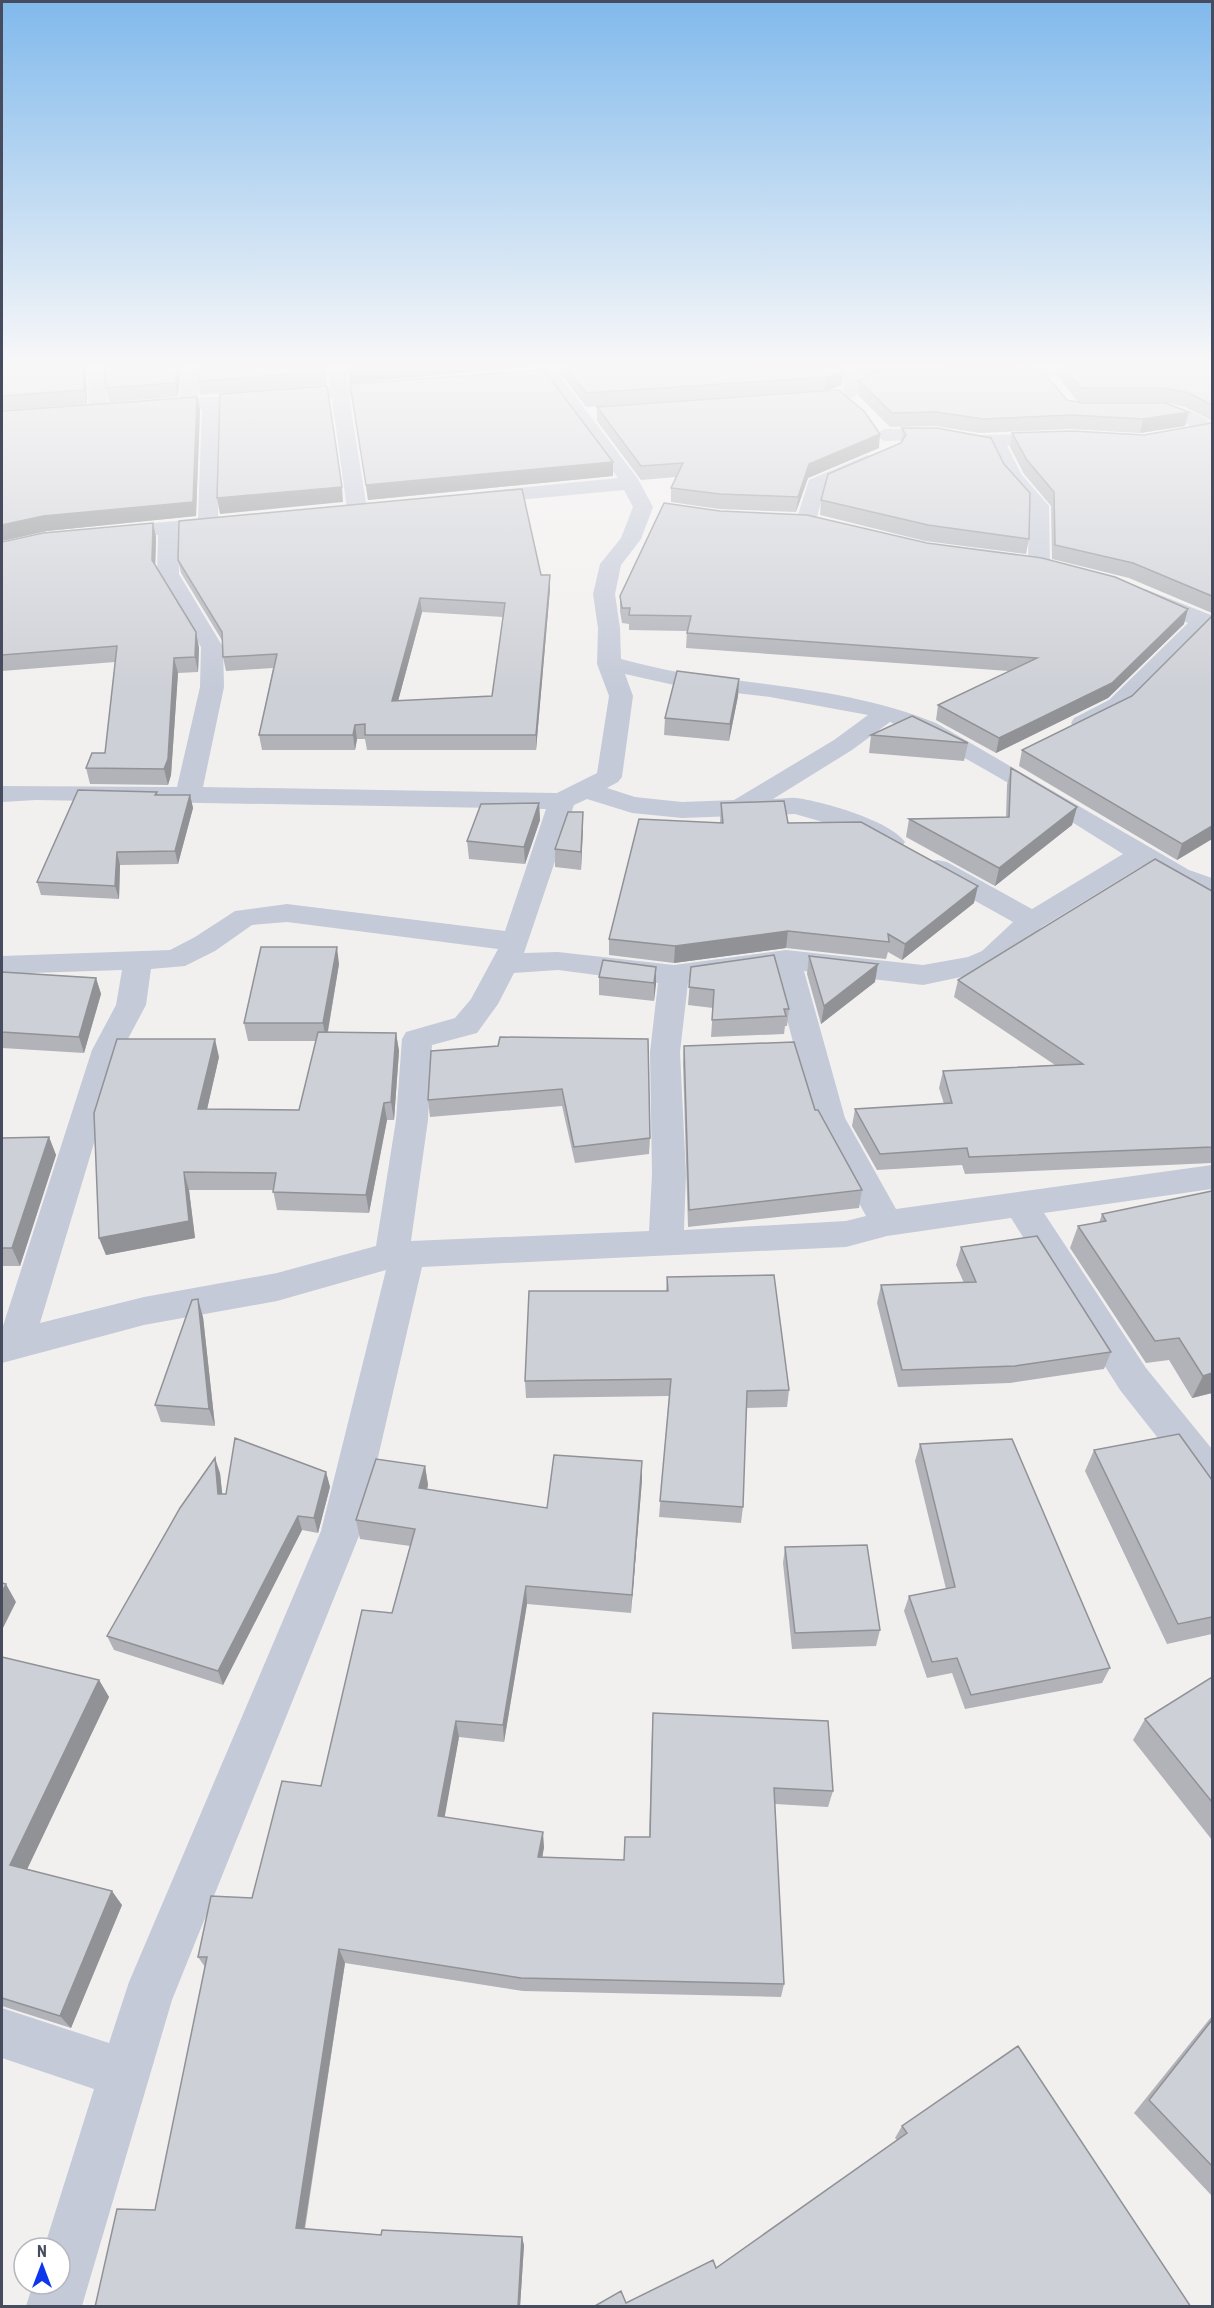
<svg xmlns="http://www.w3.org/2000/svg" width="1214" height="2308" viewBox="0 0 1214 2308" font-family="'Roboto Condensed',sans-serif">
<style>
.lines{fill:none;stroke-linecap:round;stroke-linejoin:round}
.minor{fill:#c5cad8;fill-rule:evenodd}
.wall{fill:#b1b3b9;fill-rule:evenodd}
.shaded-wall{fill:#909296}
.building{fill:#ced0d7;stroke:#909296;stroke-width:1.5;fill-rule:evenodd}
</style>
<rect width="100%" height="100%" fill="#f2f0ef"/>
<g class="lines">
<!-- minor -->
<path class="minor" d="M88,367H106L107,411L104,415H92L89,411Z
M181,367H199L198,398L330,388L327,367H345L348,386L395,383L404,388L395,393L349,397L367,509L364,513H350L347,509L332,398L220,407L218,517L230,519L233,523L230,527L179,533V574L223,647L224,687L203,787L557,793L597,773L609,696L597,664L598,628L593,594L600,564L621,538L633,507L624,490L478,504L471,502L468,498L471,494L478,492L618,478L541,375V367H559V375L638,479L653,507L641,539L621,565L615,594L620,628L621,659C642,664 663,670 684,673C769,686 855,690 936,723L1189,870L1212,878V896L1169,882L1142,866L1042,927L1002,965L985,972L923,985L804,971L845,1118L896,1209L1212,1165V1189L1044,1213L1146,1368L1212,1449V1494L1198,1489L1120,1390L1011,1218L887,1236L846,1247L422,1267L361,1531L172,2000L82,2306H26L33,2284H60V2248H44L94,2089L2,2058V2008L109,2043L129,1982L321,1531L386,1270L277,1301L144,1325L2,1363V1329L92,1050L116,1005L122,970L2,974V956L170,950L195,937L235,911L287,904L505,931L546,809L36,800L2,802V786L177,787L200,687L201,647L157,574L158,535L110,539L103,537L100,533L103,529L110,527L198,519L202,409L153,412L144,407L153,402L180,399ZM625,674L683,687L770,697L868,715L834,740L734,800L682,802L635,797L607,788L618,782L622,777L633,696ZM890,722C972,756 1048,808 1123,854L1032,909L947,862L937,860L927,862L923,868L927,874L1013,922L982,951L968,957L923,965L786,950L674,965L558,952L524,953L574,805L587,799L632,813L682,818L795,814L847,829L883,848L892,850L901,848L905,842C891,821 822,801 796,798C789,797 780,799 773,799L852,750ZM287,922L498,949L471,999L455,1018L406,1032L402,1039L396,1120L376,1246L277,1273L144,1297L40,1323L122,1050L146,1005L151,969L185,966L215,951L252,925ZM558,970L658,983L650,1052L652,1174L649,1231L411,1241L428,1120L432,1045L477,1033L498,1004L514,973ZM774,970L813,1118L866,1216L846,1221L684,1230L686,1174L680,1052L688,983Z
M834,367H852L861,379L862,390C852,404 808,408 792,404L789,400L792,396L838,391L844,388L843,379Z
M992,367H1105L1113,372L1104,377L997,376L988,371Z
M1154,403C1175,405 1195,411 1212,423V432C1199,435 1185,421 1173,417C1162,413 1143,417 1136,408L1139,404Z
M935,428L980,435L1062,434L1064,438L1062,442L1055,444L1007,446L1022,475L1049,506L1050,565L1047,570H1031L1028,565L1029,507L1003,477L990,451L935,440L884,441L875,435L884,429Z
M867,455L874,457L877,461L874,465L825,487L816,521L813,525H799L796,521L809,480Z
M1145,589L1211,615L1212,632L1206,630C1179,657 1115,738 1074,728L1071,723L1074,718L1109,700L1188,623L1137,601L1134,596L1137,591Z"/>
</g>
<!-- wall -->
<path class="wall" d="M2,367H86L87,404L2,410V411L200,410L196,516L47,531L2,541Z
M181,367L178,397L109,402L106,388Z
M325,367L327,385L200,395L198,381Z
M559,367H840L842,385L825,391L879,448L808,478L796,512L719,509L671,502V488L676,477L641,480L597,421V407L801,392L586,407L561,374Z
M854,367H936L858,371Z
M1061,367H1212V421L1185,407L1162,402H1078L1059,378Z
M859,381L1067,400L1185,426L1140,433L1069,429L980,433L935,426L890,427L858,395Z
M350,384L613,462V476L368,500Z
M1212,423V839L1177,860L1019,766L1022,750L1132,696L1212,617V613L1129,578L1052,559L1051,506L1024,474L1010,447L1012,433L1144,435Z
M902,428L1029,539L1026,554L925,541L820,515L821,500L901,443Z
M153,523L156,537L155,566L196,632L199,648L198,672L178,673L171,775L168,785L90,784L86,768L105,753L115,662L2,671V542Z
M178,560L550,575V589L536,750H367L365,739H357L355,750H262L259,735L273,668L226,671L223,657V642L181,573ZM422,612L503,617L492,696L398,701Z
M620,596L1184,624L1108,698L996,753L936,720L938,705L1009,671L686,648L687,631L629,630V624L622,623L620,611Z
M739,679L738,696L729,741L664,735L665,718Z
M871,735L968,743L964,761L869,753Z
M1011,768L1077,807L1072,825L995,886L906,837L909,819L1006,817L1007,785Z
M157,792L158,795H190L193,808L178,864L120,865L119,899L41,895L37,882Z
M539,803L540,820L525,864L469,859L467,841Z
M721,803L788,823L974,903L902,960L888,952L886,959L786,948L674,963L609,955V939L720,823Z
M583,812L581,870L555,867V849Z
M1212,891V1163L965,1174L962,1165L877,1170L852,1126L855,1109L944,1104L939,1088L943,1071L1055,1065L954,997L958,980Z
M809,956L875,982L821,1024L807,974Z
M339,964L328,1032L396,1033L399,1051L394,1120H387L369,1213L277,1210L273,1190H189L195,1238L106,1255L99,1238L219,1057L207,1109L299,1110L316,1041H248L244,1023Z
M656,967L654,1001L599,995V977Z
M691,967L789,1009L787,1026H785L784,1034L711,1037L713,1008L688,1005Z
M2,972L96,978L101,994L84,1053L2,1048Z
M498,1046L650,1138L649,1154L575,1163L562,1106L430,1117L428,1100Z
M684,1046L815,1110L862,1190L859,1208L688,1227L683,1064Z
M49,1137L56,1155L20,1266H2V1138Z
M1212,1191V1393L1192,1398L1169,1360L1146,1363L1070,1248L1078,1226L1099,1223L1102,1214Z
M961,1247L1111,1352L1104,1369L1010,1383L898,1387L877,1303L881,1285L964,1283L956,1265Z
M667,1277L789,1390L787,1407L746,1408L743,1507L741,1523L659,1517L669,1396L526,1398L525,1381L666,1291Z
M203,1317L215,1426L161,1422L155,1405Z
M920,1444L1110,1668L1102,1683L965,1709L952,1673L927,1678L904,1611L909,1596L946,1589L915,1461Z
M1094,1450L1212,1480V1634L1167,1644L1085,1471Z
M425,1466L428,1485L427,1490L547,1508L642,1480L631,1613L527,1604L504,1742L459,1737L444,1817L544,1847L542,1857L624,1860L649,1837L652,1730L833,1791L828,1807L775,1804L784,1984L781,1997L523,1991L345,1963L305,2229L524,2245L520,2307L155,2210L205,1967L198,1957L252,1898L321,1786L392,1613L410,1546L360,1539L356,1520Z
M326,1472L330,1487L318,1533L302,1530L223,1685L114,1650L107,1636L220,1473L222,1494H226Z
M785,1547L880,1630L876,1646L792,1649L783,1563Z
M2,1657L99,1680L109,1697L27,1869L122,1905L71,2028L2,2006Z
M1212,1677V1840L1133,1740L1145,1719Z
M1212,2016V2196L1134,2113Z
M902,2126L1191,2307L626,2303L716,2268L897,2140L895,2138Z"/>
<!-- shaded-wall -->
<path class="shaded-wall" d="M83,367H86L87,404L84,390Z
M177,367H181L178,397L175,383Z
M376,367H533L350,383L348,369Z
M843,372L842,385L825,391L826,377Z
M197,397L200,410L196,516L47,531L2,541V525Z
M1189,412L1185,426L1140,433L1143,419Z
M880,434L879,448L808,478L796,512L798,497L809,464Z
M613,462V476L368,500L366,485Z
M342,487L343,502L220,514L217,498Z
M153,523L156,537L155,575L152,560Z
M550,575V589L536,750V735Z
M420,598L422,612L394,716L392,701Z
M1188,609L1184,624L1108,698L996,753L999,738Z
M196,632L199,648L198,672L195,657Z
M174,658L178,673L171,775L168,785L164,769Z
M739,679L738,696L729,741L730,724Z
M355,725L357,739L355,750L353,735Z
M190,795L193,808L178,864L175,851Z
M539,803L540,820L525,864L524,847Z
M1077,807L1072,825L995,886L999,868Z
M583,812V829L581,870V852Z
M1212,826V839L1177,860L1182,844Z
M117,852L120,865L119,899L115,886Z
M978,886L974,903L902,960L905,944Z
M788,931L786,948L674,963L675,946Z
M337,947L339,964L326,1041L323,1023Z
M878,964L875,982L821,1024L824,1006Z
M656,967V985L654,1001V983Z
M96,978L101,994L84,1053L79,1037Z
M396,1033L399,1051L394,1120L391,1102Z
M215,1039L219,1057L203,1127L198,1109Z
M384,1103L387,1120L369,1213L366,1195Z
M49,1137L56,1155L20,1266L12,1248Z
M184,1172L189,1190L195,1238L106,1255L99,1238Z
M198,1299L203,1317L215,1426L209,1409Z
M1212,1373V1393L1192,1398L1203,1376Z
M215,1458L220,1473L224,1509L218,1494Z
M642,1461V1480L631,1613L632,1595Z
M425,1466L428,1485L422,1507L419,1488Z
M326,1472L330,1487L318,1533L314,1518Z
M298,1516L302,1530L223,1685L218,1671Z
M6,1584L16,1602L2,1630V1592Z
M526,1586L527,1604L504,1742L503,1725Z
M99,1680L109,1697L22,1880L10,1865Z
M456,1721L459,1737L442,1832L438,1816Z
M543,1832L544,1847L540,1872L538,1857Z
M112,1891L122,1905L71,2028L60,2016Z
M339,1949L345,1963L303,2237L296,2228Z
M522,2237L524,2245L520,2307H518Z"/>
<!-- building -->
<path class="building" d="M2,367H83L84,390L2,396Z
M105,367H177L175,383L106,388Z
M198,367H325L326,372L198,381Z
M348,367H376L348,369Z
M566,367H840L843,372L826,377L586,393Z
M966,367H1034L1042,371L1067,400L1083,403H1165L1189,412L1143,419L1072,415L983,419L937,412L892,413L859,381L865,378V372Z
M1063,367H1212V405L1189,393L1165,388H1081Z
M544,370L613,462L366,485L350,384Z
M327,386L342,487L217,498L220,394Z
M838,390L864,411L880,434L809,464L798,497L720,494L671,488L683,463L641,466L597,407Z
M197,397L193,502L43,516L2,525V411Z
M1212,423V596L1133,563L1055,545L1054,492L1027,460L1012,433L1072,431L1144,435Z
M902,428H937L991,438L1004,464L1030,493L1029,539L928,525L821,500L828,474L901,443L906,435Z
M522,489L541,575H550L536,735H365V724L355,725L353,735H259L277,654L223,657L222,632L178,560L179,521ZM420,598L505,603L492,696L392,701Z
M664,503L720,511L807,515L927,543L1042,558L1115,577L1188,609L1112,683L999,738L938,705L1037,658L687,633L691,616L629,615L630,608H622L620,596Z
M153,523L152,560L196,632L195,657L174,658L168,759L164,769L86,768L92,753H105L117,646L2,655V542L43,533Z
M1211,617H1212V826L1182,844L1022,750L1132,696Z
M677,671L739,679L730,724L665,718Z
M912,716L968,743L871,735Z
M1011,768L1077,807L999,868L909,819L1009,817Z
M78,790L157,792L155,795H190L175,851L117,852L115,886L37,882Z
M784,801L788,823L861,822L978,886L905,944L888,934L889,942L788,931L675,946L609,939L639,819L723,823L721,803Z
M539,803L524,847L467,841L481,804Z
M568,812H583L581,852L555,849Z
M1155,859L1212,891V1147L969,1157L967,1148L880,1154L855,1109L952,1103L943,1071L1083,1064L958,980Z
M261,947H337L323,1023H244Z
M774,955L789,1009H784L786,1016L712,1020L714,990L689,987L691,967Z
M809,956L878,964L824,1006Z
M603,960L656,967L654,983L599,977Z
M2,972L96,978L79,1037L2,1032Z
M318,1032L396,1033L391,1102L384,1103L366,1195L273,1192L276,1173L184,1172L189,1221L99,1238L94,1113L117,1039H215L198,1109L299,1110Z
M500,1037L648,1039L650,1138L574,1147L562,1089L428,1100L431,1051L498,1046Z
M794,1042L815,1110H818L862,1190L689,1210L684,1046Z
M49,1137L12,1248H2V1138Z
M1212,1191V1373L1203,1376L1179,1338L1155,1341L1078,1226L1106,1221L1102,1214Z
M1037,1236L1111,1352L1015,1366L902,1370L881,1285L976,1282L961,1247Z
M774,1275L789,1390L747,1391L743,1507L660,1501L671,1379L525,1381L529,1291H668L667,1277Z
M198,1299L209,1409L155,1405L192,1300Z
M1179,1434L1212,1480V1617L1178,1624L1094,1450Z
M235,1438L326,1472L314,1518L298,1516L218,1671L107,1636L180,1508L215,1458L218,1494H226Z
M1012,1439L1110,1668L971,1695L957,1658L932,1662L909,1596L955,1587L920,1444Z
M554,1455L642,1461L632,1595L526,1586L503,1725L456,1721L438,1816L543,1832L538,1857L624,1860L625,1837H650L653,1713L828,1721L833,1791L774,1788L784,1984L521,1978L339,1949L296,2228L381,2235L382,2230L522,2237L518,2307H95L117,2209L155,2210L207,1957H198L211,1896L252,1898L282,1781L321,1786L362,1610L392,1613L415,1529L356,1520L376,1459L425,1466L419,1488L547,1508Z
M867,1545L880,1630L795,1633L785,1547Z
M2,1583L6,1584L2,1592Z
M2,1657L99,1680L10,1865L112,1891L60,2016L2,1998Z
M1212,1677V1802L1145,1719Z
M1212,2020V2166L1149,2100Z
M1018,2046L1191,2307H593L621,2291L626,2303L713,2260L716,2268L907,2133L902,2126Z"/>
<!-- sky -->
<linearGradient id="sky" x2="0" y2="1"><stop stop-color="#80b9ec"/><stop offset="0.53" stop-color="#f9f8f8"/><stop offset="1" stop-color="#f9f8f8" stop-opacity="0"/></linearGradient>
<rect width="1214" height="690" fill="url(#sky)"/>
<!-- border -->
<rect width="1214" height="2308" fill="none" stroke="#464c5e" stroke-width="6"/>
<!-- north arrow -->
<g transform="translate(42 2266)"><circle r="28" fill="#ffffff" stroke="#b5b7bf" stroke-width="1.5"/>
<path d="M0-4.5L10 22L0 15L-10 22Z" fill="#0d37ed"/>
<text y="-9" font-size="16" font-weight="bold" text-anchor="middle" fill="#464c5e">N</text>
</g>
</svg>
